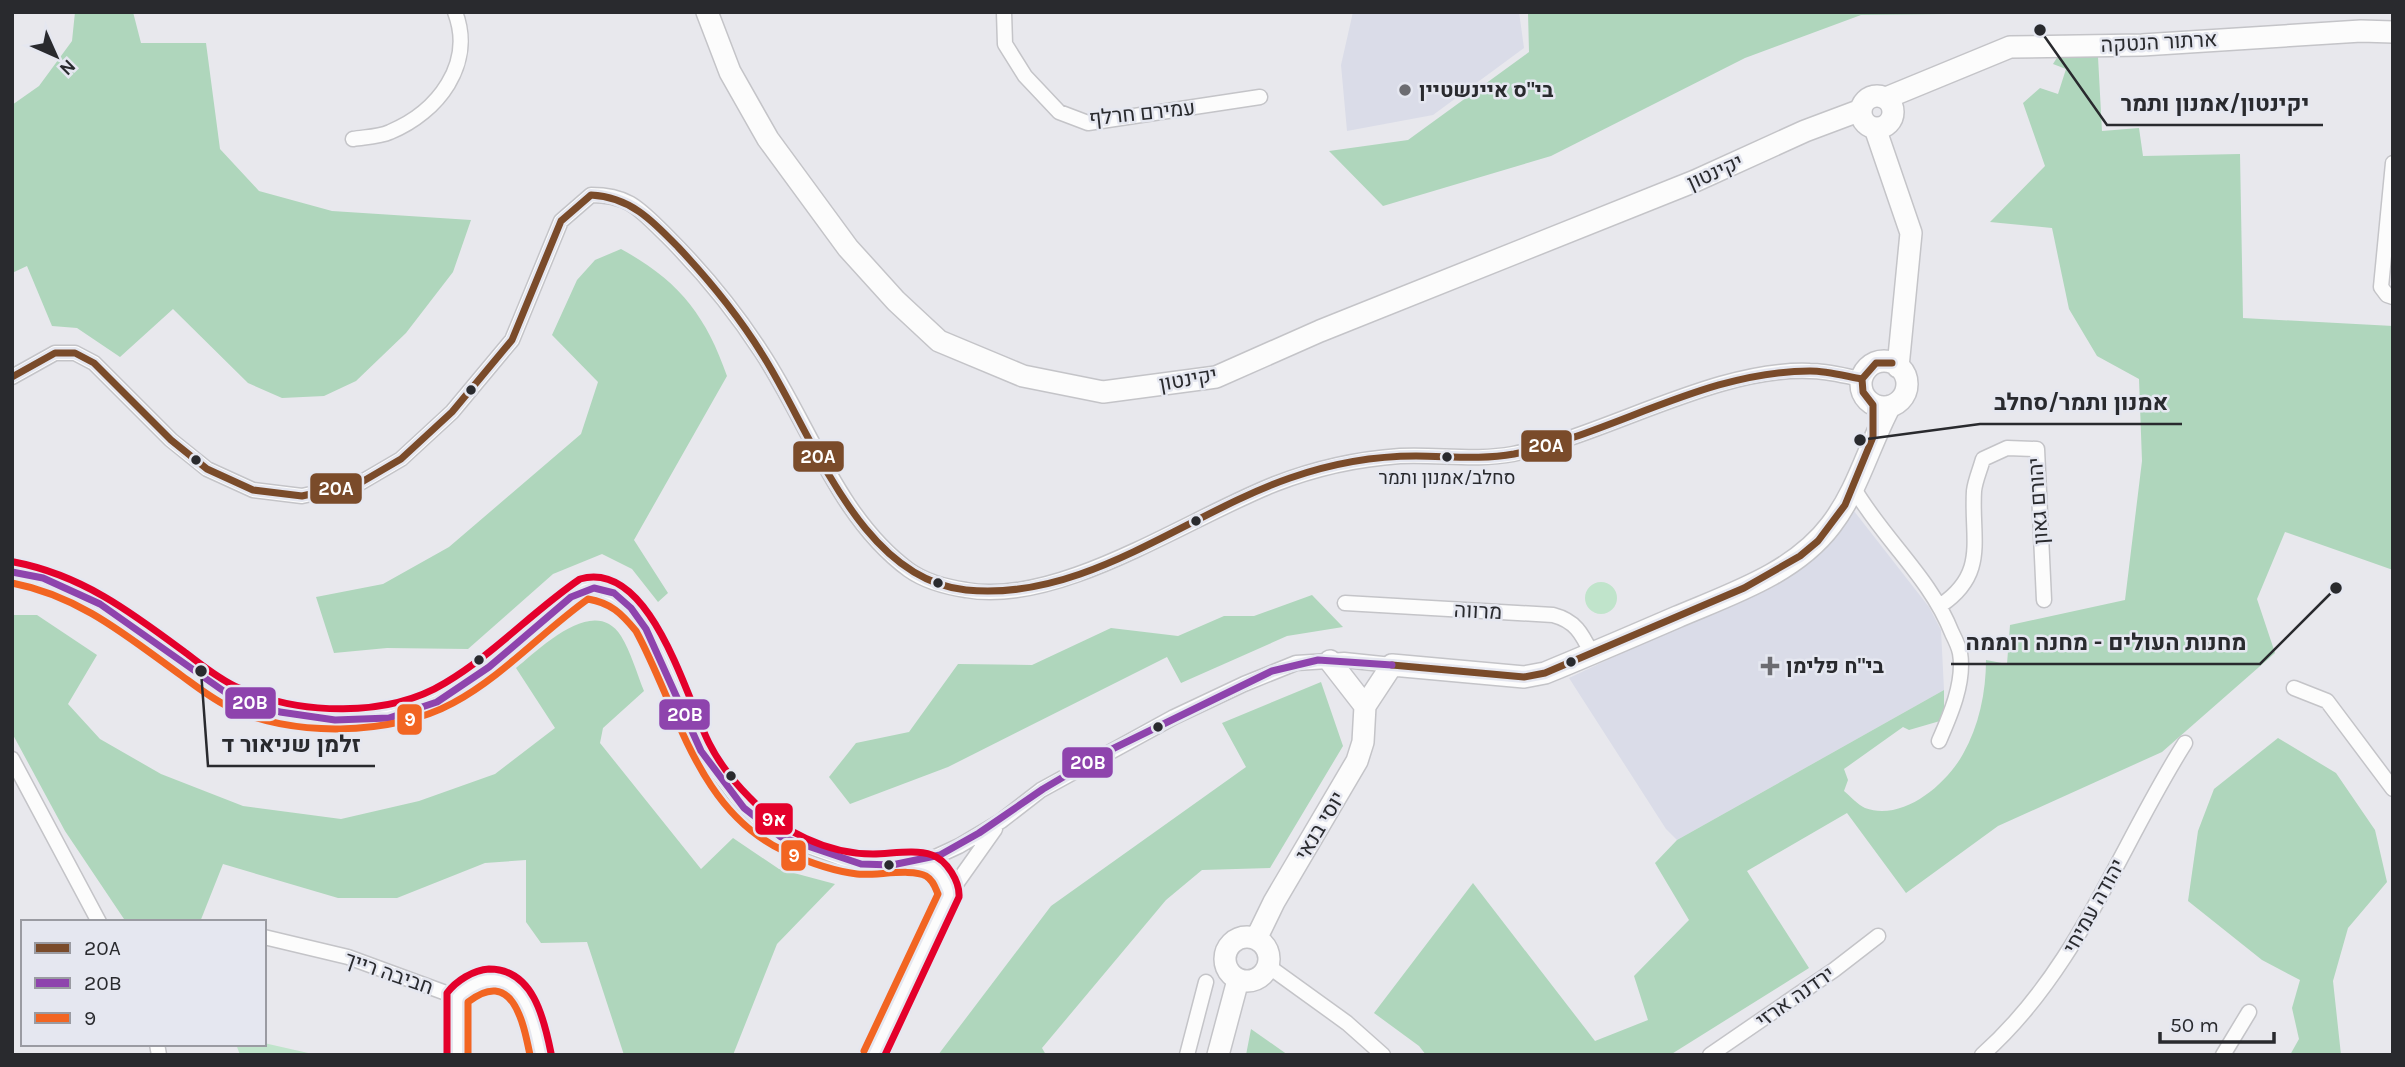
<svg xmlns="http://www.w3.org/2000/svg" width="2405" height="1067" viewBox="0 0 2405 1067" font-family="Karla,Heebo,sans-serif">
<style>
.built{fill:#dadce8}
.green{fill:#c0e4cb}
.forest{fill:#afd6bc}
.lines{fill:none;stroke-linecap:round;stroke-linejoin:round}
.street-casing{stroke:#c4c4c8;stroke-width:17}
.secondary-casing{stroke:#c4c4c8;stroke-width:24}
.street{stroke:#fcfcfc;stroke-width:14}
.secondary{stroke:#fcfcfc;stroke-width:21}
.bus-1-casing{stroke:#e5e7f0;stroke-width:12}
.bus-2-casing{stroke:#e5e7f0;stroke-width:12}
.bus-3-casing{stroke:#e5e7f0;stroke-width:12}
.bus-4-casing{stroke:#e5e7f0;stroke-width:12}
.bus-1{stroke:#7a4b2a;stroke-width:7}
.bus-2{stroke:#8e44ad;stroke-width:7}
.bus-3{stroke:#f26522;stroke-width:7}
.bus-4{stroke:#e4002b;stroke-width:7}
.poi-dot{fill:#6c6c71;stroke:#e5e7f0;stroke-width:2.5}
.bus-dot{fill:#292a2e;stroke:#e5e7f0;stroke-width:2.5}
.labels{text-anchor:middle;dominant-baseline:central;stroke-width:5;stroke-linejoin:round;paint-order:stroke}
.bus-label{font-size:19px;fill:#292a2e;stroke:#e5e7f0}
.street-label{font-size:21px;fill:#292a2e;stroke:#e5e7f0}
.poi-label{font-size:21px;font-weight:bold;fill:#292a2e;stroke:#e5e7f0;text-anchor:start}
.leader{fill:none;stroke:#292a2e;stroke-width:2.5}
.callout-dot{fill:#292a2e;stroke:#e5e7f0;stroke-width:2.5}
.callout-label{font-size:23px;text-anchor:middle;font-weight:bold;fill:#292a2e;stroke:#e5e7f0;stroke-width:5;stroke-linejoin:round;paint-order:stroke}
.line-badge{stroke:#e5e7f0;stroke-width:2.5}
.badge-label{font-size:19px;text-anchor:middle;font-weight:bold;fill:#fff}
</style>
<rect width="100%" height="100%" fill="#e8e8ed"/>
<!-- built -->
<path class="built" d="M1353,12H1519L1524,48L1433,115L1347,131L1341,65Z
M1854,511L1929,607L1941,630L1944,690L1677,840L1666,829L1569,678L1768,584L1822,548Z"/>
<!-- green -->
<path class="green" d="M1585 598a16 16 0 1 1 32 0a16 16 0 1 1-32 0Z
M264,1043L317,1055H240L236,1044Z"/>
<!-- forest -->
<path class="forest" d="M75,12H133L141,43H206L220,149L259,191L332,211L471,220L453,272L406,333L356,381L324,396L282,398L248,383L173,309L120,357L77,328L52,326L27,266L12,273V105L39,86L72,41Z
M1528,12H2120L1861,15L1745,58L1551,156L1383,206L1329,151L1408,140L1529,52Z
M2058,56L2098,57L2102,131L2139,128L2143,156L2240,154L2243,318L2393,326V570L2285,532L2257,599L2275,653L2162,752L1998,826L1906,893L1847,813L1747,871L1809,968L1670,1055H1426L1419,1046L1374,1013L1473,883L1595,1041L1648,1020L1634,976L1689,920L1655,863L1677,840L1944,690V713L1940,721L1909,730L1903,727L1844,769L1848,780L1844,791C1850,796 1858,805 1865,808C1902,822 1946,785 1963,754C1979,726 1986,692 1986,660L2007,664L2010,625L2125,600L2142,461L2139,379L2097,356L2069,309L2052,228L1990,222L2045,166L2023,103L2040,88L2058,94L2066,69L2053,64Z
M621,249C678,280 706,315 727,376L634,540L668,593L658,602L632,569L602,554L553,574L468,649L387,648L334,653L316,597L383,584L449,547L581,434L598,382L552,335L577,280L595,260Z
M1312,595L1343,627L1287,636L1181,683L1167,657L948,767L850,804L829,777L856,743L909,732L958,664L1032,665L1111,628L1178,636L1224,616H1254Z
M12,615H37L97,655L68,704L100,739L161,774L243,806L341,819L419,801L495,774L555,728L516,668C540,649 594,594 621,636C631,652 637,674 644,691L603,728L600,743L701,869L733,838L779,869L835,884L777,944L733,1055H624L587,942L541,943L526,922V860L485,863L397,898H338L223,864L200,922H126L65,831L12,733Z
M1321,682L1343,746L1270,868L1202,870L1166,900L1042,1048L1046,1055H938L1051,906L1246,767L1222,723Z
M2278,738L2336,773L2375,830L2387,882L2348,928L2333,981L2341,1055H2290L2299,1039L2292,1008L2300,980L2262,960L2188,901L2198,831L2214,789Z
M1251,1029L1288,1055H1246Z"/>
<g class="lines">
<defs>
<path id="street" d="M1004,12L1005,44L1025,76L1059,112L1088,123L1260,97
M353,139C365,137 379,137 390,132C438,112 475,64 455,12
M2393,163L2381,287L2387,295L2393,297
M12,377L55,353H75L94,363L171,440L207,469L253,490L302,496L360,483L401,459L452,412L512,340L561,221L591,195C630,195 640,210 667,236C702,271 735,311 762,353C809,424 838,518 909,570C926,582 946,587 966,590C1059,607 1188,518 1275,484C1316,468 1357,459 1400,456C1437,454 1476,461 1513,454C1607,435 1716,367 1810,371C1827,371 1845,376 1862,379
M1853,487C1883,539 1930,577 1952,633C1955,639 1959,647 1960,653C1965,682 1950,716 1939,741
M12,572C97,580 161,656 232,697L258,707L308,717L377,719L407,714L436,702L484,670L566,600L585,588L599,587L629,604L646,627L701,750L738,799L772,833L858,864L929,865L942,876L949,894
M1345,603L1553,615C1576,621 1582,634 1592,654
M1941,605C1988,573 1971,539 1974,491C1975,481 1980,470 1983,459L2007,448L2037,449L2044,600
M2294,688L2327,701L2393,789
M12,759L99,922
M920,864L959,846L1001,821L1041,790L1174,717L1244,684L1296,663L1344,660L1392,665
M264,937L348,957L457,997
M1268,966L1347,1023L1383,1055
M457,997C465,992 475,981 485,980C525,973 535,1025 541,1055
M457,997L458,1055
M157,1044L159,1055
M873,1055L949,894L995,829
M1187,1055L1206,982
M1710,1055L1834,970L1878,936
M1982,1055C2078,970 2118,849 2185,743
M2223,1055L2249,1012"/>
<path id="secondary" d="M707,12L730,72L768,139L848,248L896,301L939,341L1023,376L1103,392L1216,377L1320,331L1695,181L1805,131L1861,110
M1861 112a16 16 0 1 1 32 0a16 16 0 1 1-32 0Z
M1886,98L2010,47L2142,45L2361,31L2393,32
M1875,128L1911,233L1898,367
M1861 384a23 23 0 1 1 46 0a23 23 0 1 1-46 0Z
M1330,661L1365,706
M1225 959a22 22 0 1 1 44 0a22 22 0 1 1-44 0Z
M1256,939L1274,902L1357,761L1363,742L1365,706L1392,665L1524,677L1545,673C1589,655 1633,636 1677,617C1731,594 1795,573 1831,525C1858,490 1869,445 1890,406
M1218,1055L1238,980"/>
</defs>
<!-- street casing -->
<use href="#street" class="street-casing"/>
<!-- secondary casing -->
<use href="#secondary" class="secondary-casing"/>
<!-- street -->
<use href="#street" class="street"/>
<!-- secondary -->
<use href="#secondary" class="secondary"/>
<defs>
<path id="bus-1" d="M12,377L55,353H75L94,363L171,440L207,469L253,490L302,496L360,483L401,459L452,412L512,340L561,221L591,195C630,197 652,220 678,247C709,280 738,315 762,354C812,432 859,579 966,590C1084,602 1184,515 1290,478C1330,464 1373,456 1416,456C1448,456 1481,460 1514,454C1615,433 1705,371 1810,371C1827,371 1845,376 1862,379
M1392,665L1524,677L1545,673L1744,588L1800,556L1818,541L1845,505L1873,437V405L1863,392L1862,379L1876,363H1892"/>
<path id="bus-2" d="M12,572L43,578L100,604L232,697L280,712L335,720L389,718L437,702L489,667L571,597L594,588L614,593L631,608L646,629L701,751L744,808L781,837L861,864L892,865L940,855L979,833L1043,789L1104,753L1272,671L1318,660L1392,665"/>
<path id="bus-3" d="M12,583C80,596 128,637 182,676C197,687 211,698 227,706C288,738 393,736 453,703C503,676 542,632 588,599C611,603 621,613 636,631C678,708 697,812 786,852C808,862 833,871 857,874C875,876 912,868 926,876C933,880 935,887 938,894L864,1051
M468,1055V1002C512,968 523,1020 530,1055"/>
<path id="bus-4" d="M14,562C82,575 131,612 186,653C202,665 220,680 239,688C299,715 388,718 445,683C494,654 533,611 580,579C651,559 686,698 709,743C719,763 734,782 750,798C781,831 827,854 873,854C891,854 914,849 932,855C947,860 960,882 959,897L885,1055
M447,1055V993C456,981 473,970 489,969C533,969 544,1018 551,1053"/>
</defs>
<!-- bus-1 casing -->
<use href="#bus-1" class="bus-1-casing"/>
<!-- bus-2 casing -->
<use href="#bus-2" class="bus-2-casing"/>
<!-- bus-3 casing -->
<use href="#bus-3" class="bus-3-casing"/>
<!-- bus-4 casing -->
<use href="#bus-4" class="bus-4-casing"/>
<!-- bus-1 -->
<use href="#bus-1" class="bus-1"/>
<!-- bus-2 -->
<use href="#bus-2" class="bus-2"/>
<!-- bus-3 -->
<use href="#bus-3" class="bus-3"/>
<!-- bus-4 -->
<use href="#bus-4" class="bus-4"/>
</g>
<!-- markers -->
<g class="poi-dot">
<circle cx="1405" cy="90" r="7"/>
<path d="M1766.5 655.5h7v7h7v7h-7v7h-7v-7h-7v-7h7z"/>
</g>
<g class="bus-dot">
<circle cx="471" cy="390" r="6"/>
<circle cx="1447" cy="457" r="6"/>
<circle cx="196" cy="460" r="6"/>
<circle cx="1196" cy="521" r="6"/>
<circle cx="938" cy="583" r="6"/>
<circle cx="479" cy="660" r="6"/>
<circle cx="1571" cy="662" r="6"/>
<circle cx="1158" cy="727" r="6"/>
<circle cx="731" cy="776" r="6"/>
<circle cx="889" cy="865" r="6"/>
</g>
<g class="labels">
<!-- bus labels -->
<g class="bus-label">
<text x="1447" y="478">סחלב/אמנון ותמר</text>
</g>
<!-- street labels -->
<g class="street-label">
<text transform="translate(2159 42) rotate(-3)">ארתור הנטקה</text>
<text transform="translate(1142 113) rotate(-6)">עמירם חרלף</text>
<text transform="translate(1715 172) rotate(-24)">יקינטון</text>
<text transform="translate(1188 379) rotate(-10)">יקינטון</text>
<text transform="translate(2038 501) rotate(-94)">יהורם גאון</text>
<text transform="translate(1478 611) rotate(3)">מרווה</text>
<text transform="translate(1320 826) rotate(-59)">יוסי בנאי</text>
<text transform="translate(2094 906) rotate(-61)">יהודה עמיחי</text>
<text transform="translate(389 973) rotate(19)">חביבה רייך</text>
<text transform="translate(1795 997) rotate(-35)">ירדנה ארזי</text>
</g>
<!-- poi labels -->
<g class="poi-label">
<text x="1419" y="90">בי"ס איינשטיין</text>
<text x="1786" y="666">בי"ח פלימן</text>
</g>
</g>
<!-- callouts -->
<path class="leader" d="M2040 30L2107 125H2323M1860 440L1980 424H2182M2336 588L2260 664H1951M201 671L208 766H375"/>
<g class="callout-dot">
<circle cx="2040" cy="30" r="7"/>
<circle cx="1860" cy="440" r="7"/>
<circle cx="2336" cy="588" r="7"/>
<circle cx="201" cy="671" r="7"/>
</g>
<g class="callout-label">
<text x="2215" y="111">יקינטון/אמנון ותמר</text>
<text x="2081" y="410">אמנון ותמר/סחלב</text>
<text x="2106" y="650">מחנות העולים - מחנה רוממה</text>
<text x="291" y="752">זלמן שניאור ד</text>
</g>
<g class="line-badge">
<rect x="1520" y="429" width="53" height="34" rx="7" fill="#7a4b2a"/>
<rect x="792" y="440" width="53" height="33" rx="7" fill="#7a4b2a"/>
<rect x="309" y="472" width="54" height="33" rx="7" fill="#7a4b2a"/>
<rect x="224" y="686" width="53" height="34" rx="7" fill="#8e44ad"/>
<rect x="658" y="698" width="53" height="33" rx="7" fill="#8e44ad"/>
<rect x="396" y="703" width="27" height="33" rx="7" fill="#f26522"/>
<rect x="1061" y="746" width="53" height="33" rx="7" fill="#8e44ad"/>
<rect x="754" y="802" width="40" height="34" rx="7" fill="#e4002b"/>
<rect x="780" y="839" width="27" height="33" rx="7" fill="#f26522"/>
</g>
<g class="badge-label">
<text x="1546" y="452">20A</text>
<text x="818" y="463">20A</text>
<text x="336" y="495">20A</text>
<text x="250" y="709">20B</text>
<text x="685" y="721">20B</text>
<text x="410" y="726">9</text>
<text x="1088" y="769">20B</text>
<text x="774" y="826">9א</text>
<text x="794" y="862">9</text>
</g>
<!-- border -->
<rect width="2405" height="1067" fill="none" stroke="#292a2e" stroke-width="28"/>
<!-- legend -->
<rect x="21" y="920" width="245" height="126" fill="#e5e7f0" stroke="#9a9ba2" stroke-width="2"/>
<rect x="35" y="943" width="35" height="10" fill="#7a4b2a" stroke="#9a9ba2" stroke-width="2"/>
<text x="84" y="955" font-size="21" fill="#292a2e">20A</text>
<rect x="35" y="978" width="35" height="10" fill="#8e44ad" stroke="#9a9ba2" stroke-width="2"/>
<text x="84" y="990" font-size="21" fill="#292a2e">20B</text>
<rect x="35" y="1013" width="35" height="10" fill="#f26522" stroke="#9a9ba2" stroke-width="2"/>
<text x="84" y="1025" font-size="21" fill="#292a2e">9</text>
<!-- north arrow -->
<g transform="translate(56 56) rotate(135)" stroke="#e5e7f0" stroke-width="5" paint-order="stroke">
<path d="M0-5L12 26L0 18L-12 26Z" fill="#292a2e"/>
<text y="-10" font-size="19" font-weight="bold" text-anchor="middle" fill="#292a2e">N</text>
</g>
<!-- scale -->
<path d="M2160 1032v10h114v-10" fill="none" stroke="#292a2e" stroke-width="3.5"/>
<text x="2170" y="1032" font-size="21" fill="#292a2e" stroke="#e5e7f0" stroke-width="5" paint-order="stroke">50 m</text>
</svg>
